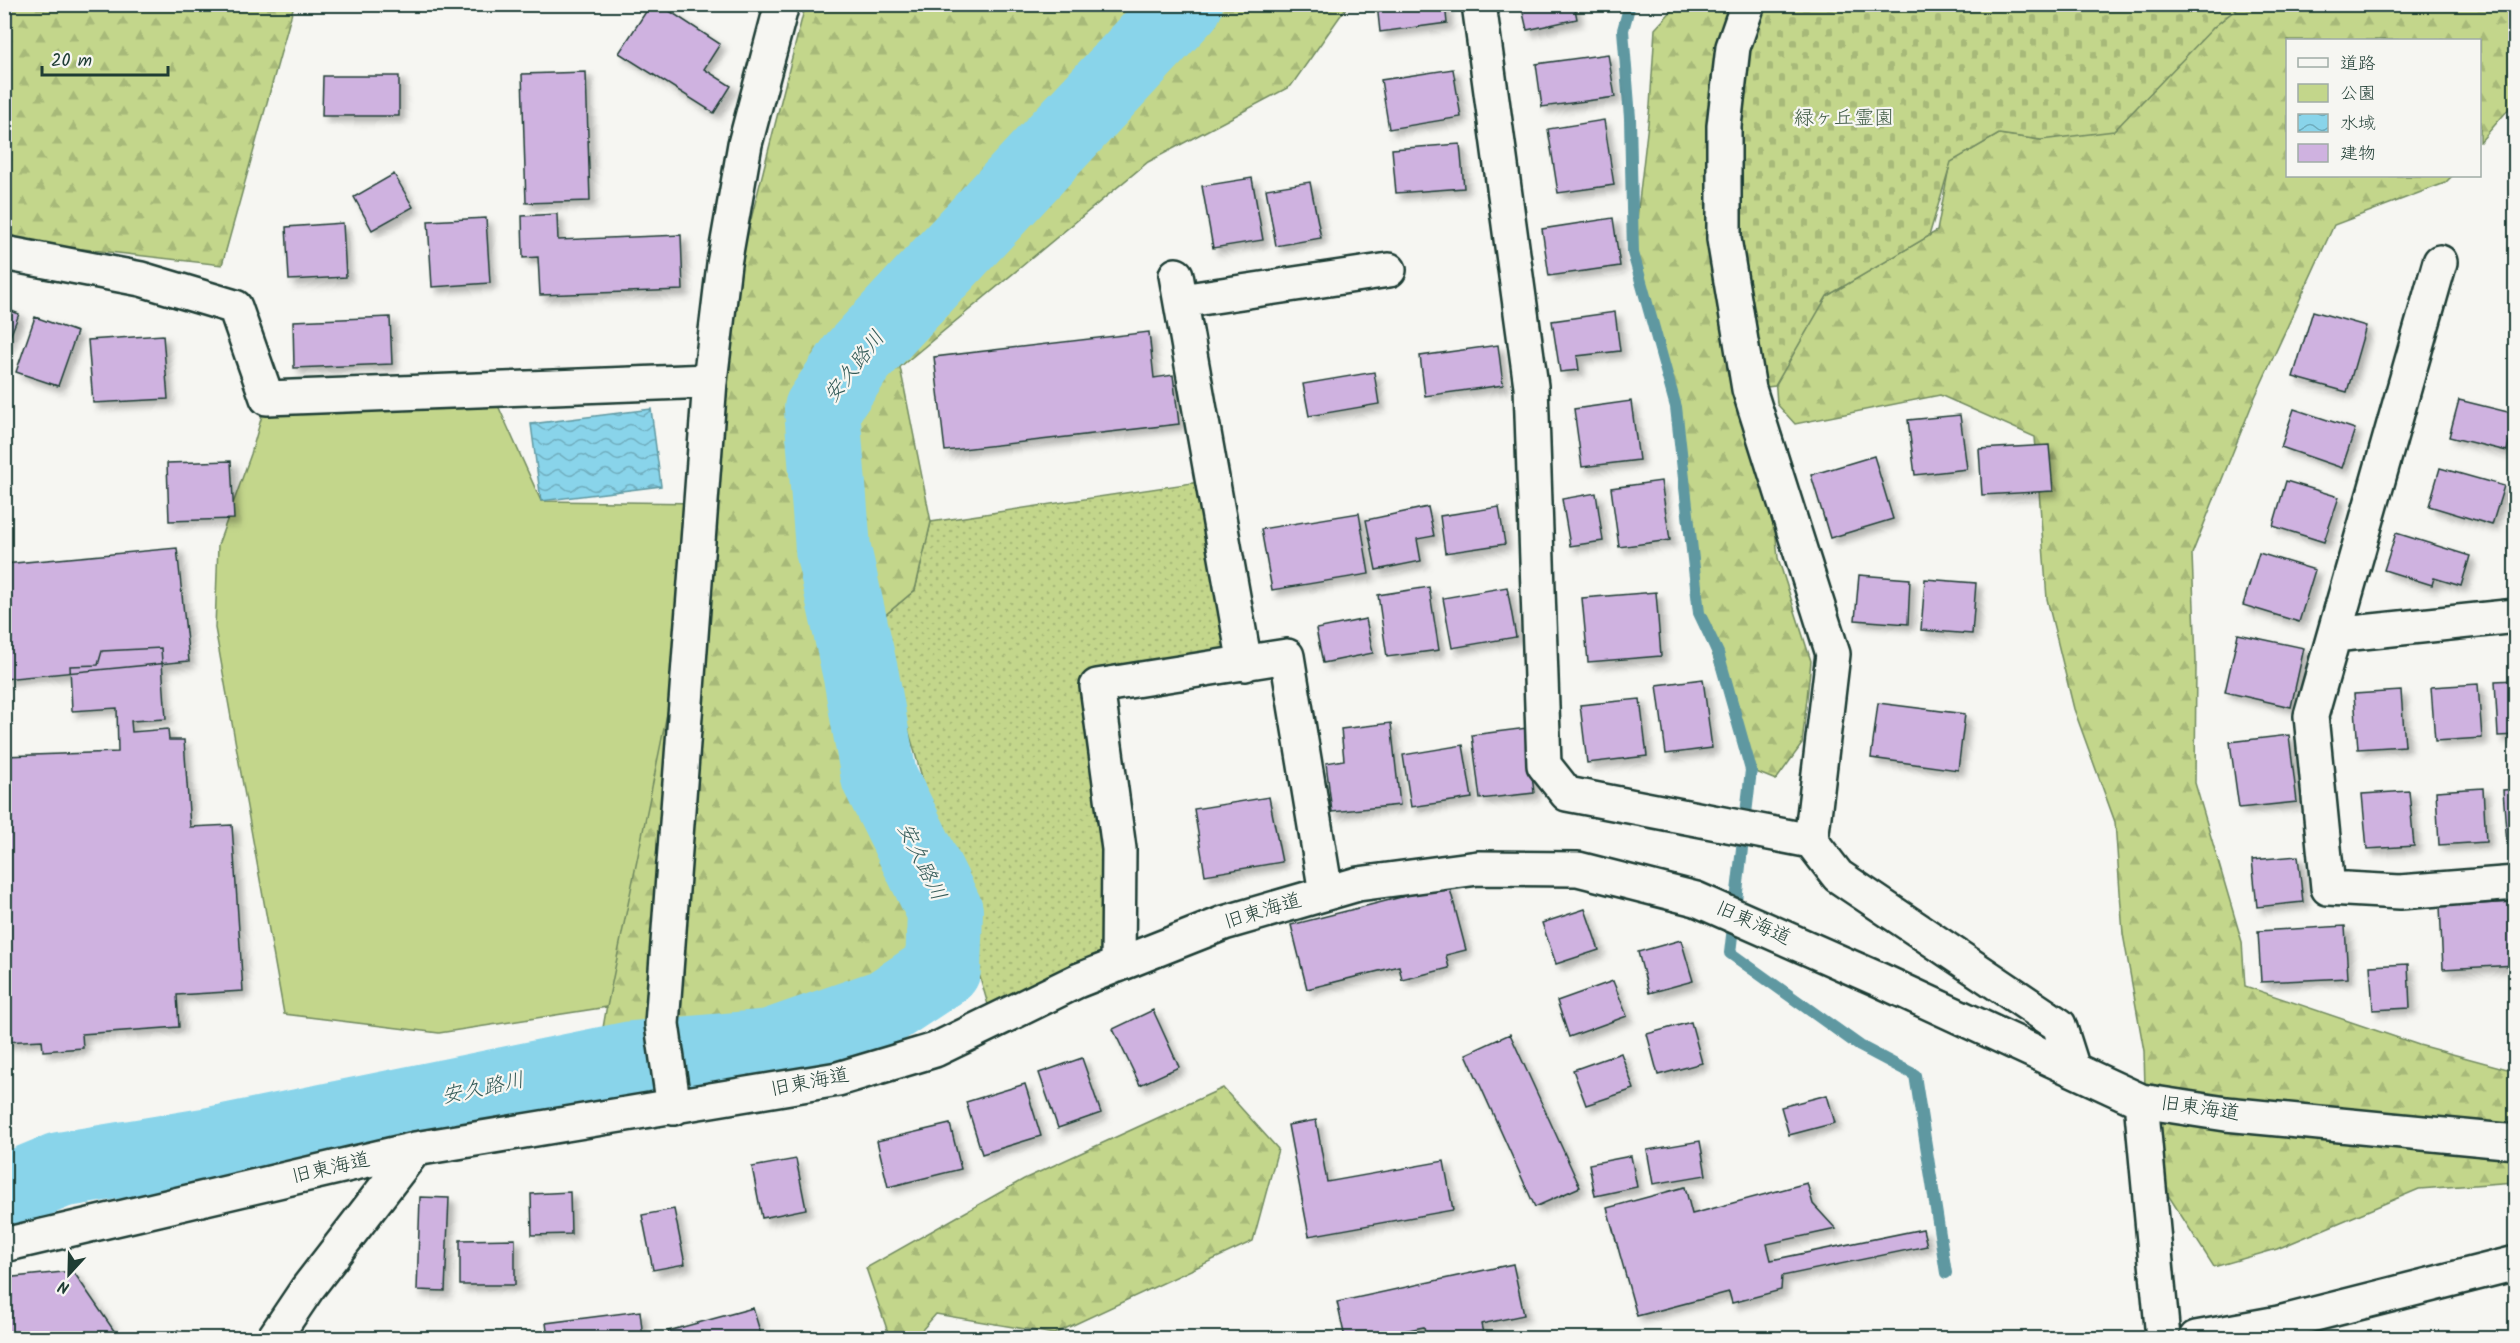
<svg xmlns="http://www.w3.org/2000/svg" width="2520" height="1343" viewBox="0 0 2520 1343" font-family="Kalam,'Klee One',sans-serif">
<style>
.green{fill:url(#green-dots);stroke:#718a60;stroke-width:1.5}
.forest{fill:url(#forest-firs);stroke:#718a60;stroke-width:1.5}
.cemetery{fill:url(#cemetery-stones);stroke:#718a60;stroke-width:1.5}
.pitch{fill:#c3d68b;stroke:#718a60;stroke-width:1.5}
.water{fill:url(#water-waves);stroke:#5f98a1;stroke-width:1.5}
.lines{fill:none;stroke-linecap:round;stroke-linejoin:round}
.stream{stroke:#5f98a1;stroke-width:12}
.river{stroke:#89d4ea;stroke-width:76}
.building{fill:#cfb2e0;stroke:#1f3d34;stroke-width:1.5;filter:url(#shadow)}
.street-casing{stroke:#1f3d34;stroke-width:38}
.secondary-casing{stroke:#1f3d34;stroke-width:38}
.street{stroke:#f6f6f2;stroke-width:33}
.secondary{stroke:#f6f6f2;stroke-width:33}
.labels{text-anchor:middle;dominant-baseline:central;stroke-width:4.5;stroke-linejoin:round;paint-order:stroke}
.park-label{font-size:20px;fill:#405c45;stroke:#f6f6f2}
.street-label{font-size:20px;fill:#1f3d34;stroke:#f6f6f2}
.water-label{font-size:21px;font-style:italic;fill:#345b58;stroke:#f6f6f2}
</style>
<defs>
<pattern id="green-dots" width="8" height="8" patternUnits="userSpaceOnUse" patternTransform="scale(1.5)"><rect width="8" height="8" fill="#c3d68b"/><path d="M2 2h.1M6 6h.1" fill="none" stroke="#a7b979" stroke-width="1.8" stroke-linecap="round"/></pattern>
<pattern id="forest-firs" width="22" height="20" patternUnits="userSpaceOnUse" patternTransform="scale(1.5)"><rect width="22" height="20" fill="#c3d68b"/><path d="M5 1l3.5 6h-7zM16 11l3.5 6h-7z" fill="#a7b979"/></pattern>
<pattern id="cemetery-stones" width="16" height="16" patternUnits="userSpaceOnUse" patternTransform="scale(1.5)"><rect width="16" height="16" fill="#c3d68b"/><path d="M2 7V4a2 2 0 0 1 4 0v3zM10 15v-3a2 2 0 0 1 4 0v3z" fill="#a7b979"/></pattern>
<pattern id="water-waves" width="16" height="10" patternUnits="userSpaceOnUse" patternTransform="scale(1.5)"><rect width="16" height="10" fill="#89d4ea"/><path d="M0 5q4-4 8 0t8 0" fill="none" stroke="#6fadbe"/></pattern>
<filter id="shadow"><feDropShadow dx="5.5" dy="5.5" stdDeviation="3" flood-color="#0004"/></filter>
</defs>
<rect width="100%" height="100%" fill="#f6f6f2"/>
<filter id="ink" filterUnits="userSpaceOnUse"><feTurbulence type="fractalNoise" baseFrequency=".0167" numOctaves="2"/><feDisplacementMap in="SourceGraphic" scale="12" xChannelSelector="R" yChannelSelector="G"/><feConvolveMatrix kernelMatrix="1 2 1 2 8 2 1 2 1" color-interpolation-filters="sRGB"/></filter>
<g filter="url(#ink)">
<!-- green -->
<path class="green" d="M1212,480L1242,648L1089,676L1111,968L993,1022L877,622L915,590L931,522Z"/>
<!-- forest -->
<path class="forest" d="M5,5H294L222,265L5,240Z
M807,5H1348L1291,86L1148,162L900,367L931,522L915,590L877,622L945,911L909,991L738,1050L603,1028L651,748L710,381L803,14Z
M1677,5H1746L1767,446L1778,558L1811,661L1802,744L1776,780L1751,770L1699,613L1676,407L1633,253L1650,106L1655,29Z
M2241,5H2515V102L2480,142V40H2288V176H2452L2445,183L2334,225L2255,397L2192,554L2196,661L2195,783L2242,942L2245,986L2419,1045L2515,1071V1182L2419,1189L2277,1249L2214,1267L2147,1162L2144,1051L2123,934L2115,822L2074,709L2047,599L2035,437L1940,395L1795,424L1777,404L1775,375L1827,296L1937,231L1950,162L1999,134L2041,140L2215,26Z
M1223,1088L1278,1149L1253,1241L1054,1334L936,1314L915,1338H890L866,1268L1024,1179Z"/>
<!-- cemetery -->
<path class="cemetery" d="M1756,5H2241L2215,26L2114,131L2041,140L1999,134L1951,162L1929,236L1827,296L1775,386L1749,389L1724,183Z"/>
<!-- pitch -->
<path class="pitch" d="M491,390L541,501L701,503L696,572L607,1007L439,1033L284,1014L215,628L218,545L251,454L267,398Z"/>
<!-- water -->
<path class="water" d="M651,409L661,486L541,501L531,424Z"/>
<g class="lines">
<!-- stream -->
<path class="stream" d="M1630,4L1623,30L1630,118L1633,253L1676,407L1699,613L1718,653L1751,770L1730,953L1860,1046L1915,1075L1946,1273"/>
<!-- river -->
<path class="river" d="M4,1193L60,1170L211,1145L632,1059L770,1047L887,1006L943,969L945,911L879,777L861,676L833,549L822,409L857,357L1185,4"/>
</g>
<!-- building -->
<path class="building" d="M651,4H659L720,44L704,69L731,86L714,113L619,53Z
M1377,4H1445L1447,23L1380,32Z
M1521,4H1574L1577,19L1527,30Z
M1608,54L1615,97L1542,107L1536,64Z
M1453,69L1461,117L1389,129L1381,80Z
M586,72L590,201L526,203L522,74Z
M323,76H399V116H322Z
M1604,120L1614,185L1558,193L1548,129Z
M1460,144L1464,188L1396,193L1392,149Z
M394,174L413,207L372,230L354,197Z
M1252,178L1263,240L1213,248L1202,186Z
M1310,182L1321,238L1276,246L1266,189Z
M557,214L558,240L681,235L683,290L540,295L538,257L523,258L522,216Z
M486,218L490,283L432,287L428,221Z
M1613,218L1620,266L1549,276L1542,229Z
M343,223L346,277L289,280L286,227Z
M4,308L19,314L4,352Z
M2313,311L2366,326L2347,392L2293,377Z
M1615,312L1620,351L1577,356L1579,370L1560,372L1552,321Z
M35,317L77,332L58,386L16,372Z
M390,317L392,364L294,368L293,321Z
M1149,332L1154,378L1173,375L1179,424L945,451L934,357Z
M163,335L168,399L93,403L88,340Z
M1498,345L1503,385L1425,396L1420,356Z
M1374,372L1379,404L1309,416L1303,384Z
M2459,400L2516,414L2507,451L2449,437Z
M1631,401L1639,460L1582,467L1574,409Z
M2294,409L2355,429L2342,468L2281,447Z
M1960,415L1967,469L1915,475L1908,420Z
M2049,445L2053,491L1982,495L1979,449Z
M1874,456L1893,519L1830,538L1811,475Z
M231,461L234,519L169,521L167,463Z
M2440,468L2504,486L2492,525L2429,506Z
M1661,481L1670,540L1619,547L1611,488Z
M2286,481L2339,497L2324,542L2273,526Z
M1596,493L1603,541L1570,546L1562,499Z
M1428,507L1434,536L1417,539L1421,561L1376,570L1366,520Z
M1499,507L1505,544L1445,553L1440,516Z
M1359,513L1369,574L1272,590L1261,529Z
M2396,533L2470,556L2461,586L2434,578L2432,585L2384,570Z
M177,548L189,661L4,679V564Z
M2259,553L2315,570L2299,622L2243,605Z
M1859,575L1910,579L1908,624L1855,620Z
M1925,579L1976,583L1972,634L1921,630Z
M1429,587L1439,650L1387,657L1378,595Z
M1507,587L1516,637L1452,648L1443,598Z
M1656,592L1661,656L1588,662L1582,598Z
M1366,619L1373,653L1323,663L1316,629Z
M2238,634L2304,648L2291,707L2225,692Z
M161,648L166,719L131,721L132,732L168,729L169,740H184L190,827L232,825L243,991L177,995L179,1027L82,1034L83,1048L43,1051L42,1040L4,1042V756L118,752L117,708L72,711L70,666L98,665L102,651Z
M1703,679L1712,748L1666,754L1657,685Z
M2516,680V735L2498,736L2495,681Z
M2478,684L2482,738L2435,741L2431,687Z
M2401,691L2405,746L2358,749L2354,694Z
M1640,699L1647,756L1587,763L1580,705Z
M1878,703L1965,714L1958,770L1871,758Z
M1391,723L1400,805L1332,812L1326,763L1344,760L1341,729Z
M1527,728L1534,793L1480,799L1472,735Z
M2289,735L2297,802L2239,808L2230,742Z
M1463,745L1472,798L1411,807L1403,755Z
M2483,788L2486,842L2439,845L2436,791Z
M2516,789V844H2507L2503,790Z
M2409,791L2414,846L2367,849L2362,794Z
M1269,797L1282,862L1205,875L1194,809Z
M2298,856L2303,902L2257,907L2252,860Z
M1449,885L1466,950L1446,955L1449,968L1402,980L1399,966L1307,989L1291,925Z
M2516,902V965L2443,969L2440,906Z
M1585,909L1599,950L1556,964L1542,923Z
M2345,926L2348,978L2261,982L2258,931Z
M1681,940L1693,981L1649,993L1638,952Z
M2408,964L2410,1008L2373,1010L2370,966Z
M1613,981L1627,1016L1569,1037L1557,1001Z
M1153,1010L1179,1067L1140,1085L1113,1029Z
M1691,1022L1702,1063L1658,1075L1647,1034Z
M1510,1034L1580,1187L1535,1207L1466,1054Z
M1621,1053L1634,1089L1586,1105L1573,1070Z
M1082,1058L1101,1113L1058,1128L1039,1073Z
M1025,1084L1041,1136L982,1154L966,1102Z
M1827,1095L1835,1123L1789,1135L1781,1107Z
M1316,1120L1327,1182L1444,1161L1453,1210L1309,1236L1288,1125Z
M950,1124L961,1169L888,1187L877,1141Z
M1700,1141L1706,1175L1653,1184L1647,1150Z
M1631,1156L1637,1187L1595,1196L1589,1164Z
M796,1159L806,1209L762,1218L752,1167Z
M1807,1183L1813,1204L1836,1229L1767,1244L1771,1260L1923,1229L1927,1246L1782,1276L1781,1290L1732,1303L1729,1292L1637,1316L1607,1208L1685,1187L1692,1214Z
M570,1192L571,1234L532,1235L531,1194Z
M420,1197L449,1198L445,1291L417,1290Z
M674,1209L685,1264L653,1270L642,1215Z
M515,1239V1285H460V1240Z
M1513,1264L1524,1315L1481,1324L1484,1338H1426L1424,1327L1368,1338H1345L1337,1302Z
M73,1271L119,1338H4V1278Z
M753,1308L762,1338H671L668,1331Z
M640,1311L643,1338H548L546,1323Z
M178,1330L189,1338H172Z"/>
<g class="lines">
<defs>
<path id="street" d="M1479,4L1531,386L1544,765L1567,794L1811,841
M1748,4L1733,47L1724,126V239L1749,389L1833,654L1811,841L1838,876L2059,1025L2073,1069
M4,253L141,279L235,307L267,398L710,381
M2440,262L2311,716L2328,888L2400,892L2516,883
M1176,275L1245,664
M1181,301L1389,270
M2334,635L2516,616
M1118,965L1119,849L1097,686L1287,656L1326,893
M2141,1101L2163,1338
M4,1245L415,1149L838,1079L935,1050L1077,981L1224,923L1358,884L1478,868L1578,869L1696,899L1880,980L2141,1101L2226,1114L2516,1142
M274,1338L307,1289L415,1149"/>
<path id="secondary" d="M674,1108L662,1024L710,381L724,264L745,144L782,4
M2196,1338L2279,1323L2516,1263"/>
</defs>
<!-- street casing -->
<use href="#street" class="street-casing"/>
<!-- secondary casing -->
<use href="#secondary" class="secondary-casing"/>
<!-- street -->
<use href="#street" class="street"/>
<!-- secondary -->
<use href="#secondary" class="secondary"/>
</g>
</g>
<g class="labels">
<!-- park labels -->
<g class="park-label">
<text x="1844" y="119">緑ヶ丘霊園</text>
</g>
<!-- street labels -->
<g class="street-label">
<text transform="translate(1263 912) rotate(-17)">旧東海道</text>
<text transform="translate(1753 924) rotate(24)">旧東海道</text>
<text transform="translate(810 1083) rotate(-11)">旧東海道</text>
<text transform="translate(2200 1109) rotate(8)">旧東海道</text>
<text transform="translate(331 1169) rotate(-13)">旧東海道</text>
</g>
<!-- water labels -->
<g class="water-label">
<text transform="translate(855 367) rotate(-52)">安久路川</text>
<text transform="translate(921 862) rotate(64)">安久路川</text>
<text transform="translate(483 1089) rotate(-12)">安久路川</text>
</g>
</g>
<!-- margin -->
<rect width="2520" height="1343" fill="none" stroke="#f6f6f2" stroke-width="24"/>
<rect x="12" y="12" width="2496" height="1319" fill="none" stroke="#1f3d34" stroke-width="2" filter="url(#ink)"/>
<!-- legend -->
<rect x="2286" y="39" width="195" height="138" fill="#f6f6f2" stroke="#a0aca6" stroke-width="1.5"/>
<rect x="2298" y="58" width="30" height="9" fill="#f6f6f2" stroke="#a0aca6" stroke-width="1.5"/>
<text x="2340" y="69" font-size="18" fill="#1f3d34">道路</text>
<rect x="2298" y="84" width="30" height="18" fill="#c3d68b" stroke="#a0aca6" stroke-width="1.5"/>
<text x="2340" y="99" font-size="18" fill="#1f3d34">公園</text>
<rect x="2298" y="114" width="30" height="18" fill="url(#water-waves)" stroke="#a0aca6" stroke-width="1.5"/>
<text x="2340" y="129" font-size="18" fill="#1f3d34">水域</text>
<rect x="2298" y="144" width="30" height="18" fill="#cfb2e0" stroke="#a0aca6" stroke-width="1.5"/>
<text x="2340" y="159" font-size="18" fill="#1f3d34">建物</text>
<!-- north arrow -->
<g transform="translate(69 1274) rotate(202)" stroke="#f6f6f2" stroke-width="4.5" paint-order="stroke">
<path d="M0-4.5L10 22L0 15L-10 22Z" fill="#1f3d34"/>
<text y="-9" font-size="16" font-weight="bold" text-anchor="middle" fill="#1f3d34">N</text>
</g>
<!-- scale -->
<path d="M42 66v9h126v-9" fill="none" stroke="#1f3d34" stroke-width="3"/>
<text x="51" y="66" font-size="18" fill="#1f3d34" stroke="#f6f6f2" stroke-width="4.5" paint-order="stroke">20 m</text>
</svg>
